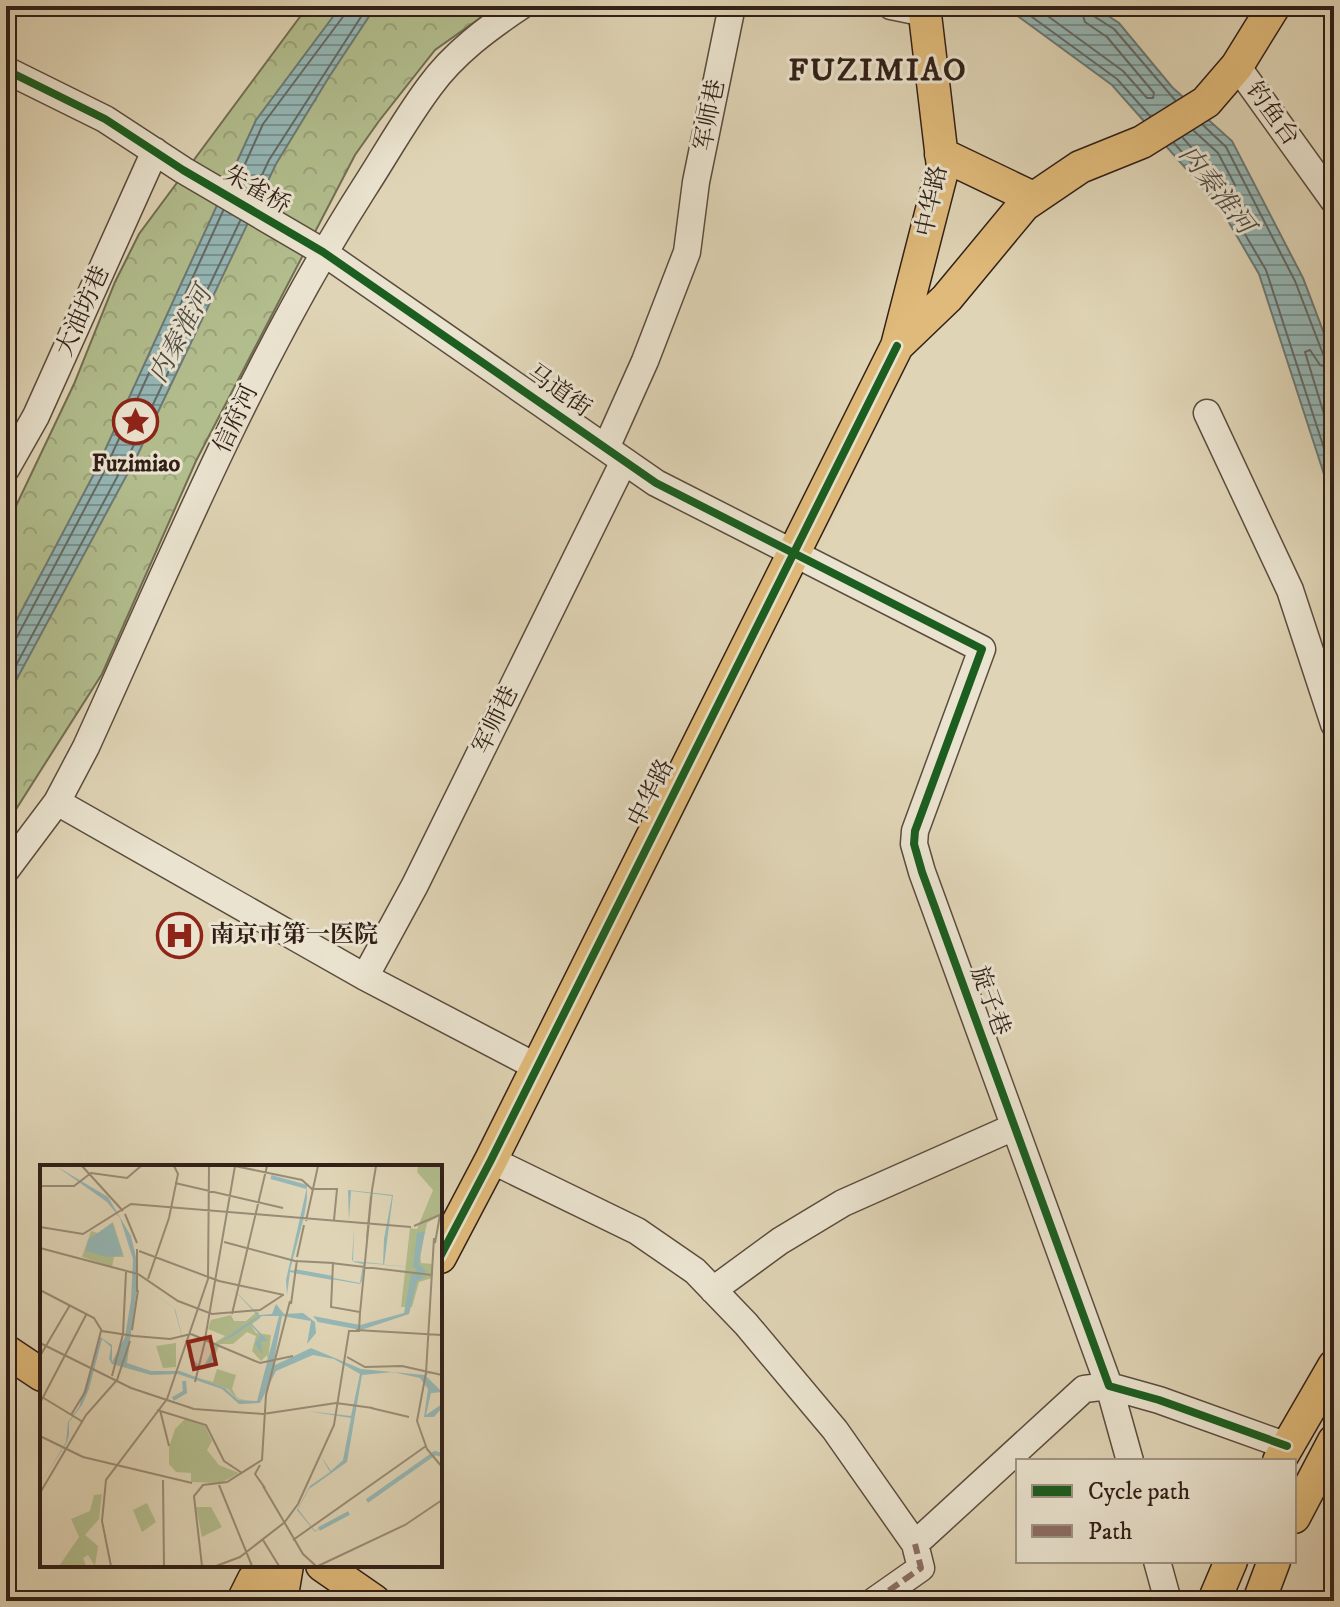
<svg xmlns="http://www.w3.org/2000/svg" width="1340" height="1607" viewBox="0 0 1340 1607" font-family="'IM FELL DW Pica','Noto Serif SC',serif">
<style>
.park{fill:url(#park-crowns);stroke:#726e52;stroke-width:2}
.water{fill:url(#water-rules);stroke:#6d7a76;stroke-width:2}
.lines{fill:none;stroke-linecap:round;stroke-linejoin:round}
.shore{stroke:#636b66;stroke-width:2}
.minor-casing{stroke:#5c4c3e;stroke-width:29}
.major-casing{stroke:#311f17;stroke-width:35}
.minor{stroke:#eae3cf;stroke-width:26}
.major{stroke:#e0ba7a;stroke-width:32}
.quiet{stroke:#8d6e63;stroke-width:6;stroke-dasharray:12 6;stroke-linecap:butt}
.cycleway-casing{stroke:#eae3cf;stroke-width:13}
.cycleway{stroke:#1b5e20;stroke-width:8}
.labels{text-anchor:middle;dominant-baseline:central;stroke-width:6;stroke-linejoin:round;paint-order:stroke}
.street-label{font-size:24px;fill:#311f17;stroke:#eae3cf}
.poi-label{font-size:24px;font-weight:bold;fill:#311f17;stroke:#eae3cf}
.water-label{font-size:26px;font-style:italic;fill:#4f4d47;stroke:#eae3cf}
.district-label{font-size:32px;font-weight:bold;letter-spacing:2px;fill:#311f17;stroke:#eae3cf}
.inset-river{fill:none;stroke:#95b7b6;stroke-width:4}
.inset-road{fill:none;stroke:#998c76;stroke-width:2}
.view{fill:#8f2418;fill-opacity:0.15;stroke:#8f2418;stroke-width:4}
.inset-edge{fill:none;stroke:#311f17;stroke-width:4}
</style>
<defs>
<pattern id="park-crowns" width="20" height="18" patternUnits="userSpaceOnUse" patternTransform="scale(2)"><rect width="20" height="18" fill="#b2bd8d"/><path d="M2 6a3 3 0 1 1 6 0M12 15a3 3 0 1 1 6 0" fill="none" stroke="#9aa279"/></pattern>
<pattern id="water-rules" width="6" height="5" patternUnits="userSpaceOnUse" patternTransform="scale(2)"><rect width="6" height="5" fill="#95b7b6"/><path d="M0 2.5h6" fill="none" stroke="#7a9493"/></pattern>
</defs>
<rect width="100%" height="100%" fill="#dfd4b5"/>
<filter id="stains"><feTurbulence type="fractalNoise" baseFrequency=".0025" numOctaves="4"/><feColorMatrix values="0 0 0 0 .2 0 0 0 0 .09 0 0 0 0 .02 0 0 0 .5 -.17"/></filter>
<radialGradient id="worn" r=".72"><stop offset=".6" stop-color="#630" stop-opacity="0"/><stop offset="1" stop-color="#630" stop-opacity=".3"/></radialGradient>
<!-- park -->
<path class="park" d="M308,6H497L435,50L379,121L355,155L196,461L102,674L6,825V527L74,384L115,282L139,234Z"/>
<!-- water -->
<path class="water" d="M341,6H379L370,15L329,77L276,164L137,456L6,699V640L95,472L256,120Z
M1004,6H1093L1119,23L1172,87L1232,141L1303,278L1334,360V505L1259,274L1220,207L1112,85Z"/>
<g class="lines">
<!-- shore -->
<path class="shore" d="M1017,6L1117,79L1150,116
M1034,6L1123,71L1147,98H1153L1154,93L1107,37L1085,22L1080,6
M1090,6L1092,15L1114,29L1175,100
M1203,125L1226,147L1295,281L1323,354L1334,359
M1183,138L1228,189L1233,190L1235,185L1218,153L1194,131
M1174,143L1226,202L1266,270L1334,479
M236,184L263,124L345,14L347,6
M253,194L269,160L368,6
M1334,369L1320,365L1310,350L1305,352L1334,447
M6,642L17,637L102,476L223,211
M6,684L130,453L240,221"/>
<defs>
<path id="minor" d="M891,6L925,13
M1237,66L1334,201
M6,70L105,119L183,170L323,252L656,483L982,649L915,831L914,844L922,872L1109,1386L1159,1400L1287,1446
M1207,413L1290,590L1334,724
M606,448L645,361L687,252L696,182L732,6
M6,469L36,416L155,151
M57,802L365,977L537,1067
M6,870L57,802L86,747C172,558 252,363 364,188C386,154 406,118 430,86C454,53 488,28 521,6
M365,977L415,885L624,461
M491,1160L637,1231L695,1271L746,1324L835,1430L915,1544L1084,1389L1109,1386L1130,1461
M713,1290L780,1241L843,1203L1014,1127
M1157,1561L1168,1601
M874,1601L921,1568L915,1544"/>
<path id="major" d="M941,154L1033,198
M897,346L947,298L1024,205L1080,167L1142,142L1206,102L1237,66L1274,6
M440,1257L491,1160L897,346L943,167L924,6
M6,1351L42,1375
M1279,1461L1334,1366
M1294,1517L1334,1441
M322,1565L374,1601
M243,1601L254,1579L268,1565
M281,1601L287,1565
M1214,1601L1231,1561
M1259,1601L1274,1561"/>
</defs>
<!-- minor casing -->
<use href="#minor" class="minor-casing"/>
<!-- major casing -->
<use href="#major" class="major-casing"/>
<!-- minor -->
<use href="#minor" class="minor"/>
<!-- major -->
<use href="#major" class="major"/>
<!-- quiet -->
<path class="quiet" d="M874,1601L921,1568L915,1544"/>
<defs>
<path id="cycleway" d="M6,70L105,119L183,170L323,252L656,483L982,649L915,831L914,844L922,872L1109,1386L1159,1400L1287,1446
M440,1257L491,1160L897,346"/>
</defs>
<!-- cycleway casing -->
<use href="#cycleway" class="cycleway-casing"/>
<!-- cycleway -->
<use href="#cycleway" class="cycleway"/>
</g>
<!-- icons -->
<defs>
<symbol id="sight-ring" viewBox="-11 -11 22 22"><circle r="9.5" fill="#eae3cf" stroke="#8f2418" stroke-width="1.5"/><path d="M0-6L1.8-2.2L6-1.7L2.9 1.2L3.7 5.4L0 3.3L-3.7 5.4L-2.9 1.2L-6-1.7L-1.8-2.2Z" fill="#8f2418"/></symbol>
<symbol id="hospital-ring" viewBox="-11 -11 22 22"><circle r="9.5" fill="#eae3cf" stroke="#8f2418" stroke-width="1.5"/><path d="M-5-5h3v3.5h4V-5h3V5h-3V1.5h-4V5h-3Z" fill="#8f2418"/></symbol>
</defs>
<g fill-rule="evenodd">
<use href="#sight-ring" x="110" y="396" width="51" height="51"/>
<use href="#hospital-ring" x="154" y="910" width="51" height="51"/>
</g>
<g class="labels">
<!-- street labels -->
<g class="street-label">
<text transform="translate(1272 114) rotate(54)">钓鱼台</text>
<text transform="translate(710 115) rotate(-79)">军师巷</text>
<text transform="translate(257 190) rotate(30)">朱雀桥</text>
<text transform="translate(932 201) rotate(-78)">中华路</text>
<text transform="translate(83 311) rotate(-66)">大油坊巷</text>
<text transform="translate(559 391) rotate(35)">马道街</text>
<text transform="translate(236 419) rotate(-65)">信府河</text>
<text transform="translate(496 720) rotate(-64)">军师巷</text>
<text transform="translate(651 793) rotate(-63)">中华路</text>
<text transform="translate(990 1001) rotate(70)">旋子巷</text>
</g>
<!-- poi labels -->
<g class="poi-label">
<text x="136" y="464">Fuzimiao</text>
<text x="210" y="935" text-anchor="start">南京市第一医院</text>
</g>
<!-- water labels -->
<g class="water-label">
<text transform="translate(1216 190) rotate(52)">内秦淮河</text>
<text transform="translate(181 335) rotate(-62)">内秦淮河</text>
</g>
<!-- district labels -->
<g class="district-label">
<text x="878" y="71">FUZIMIAO</text>
</g>
</g>
<!-- overview -->
<g transform="translate(40 1165)">
<rect width="402" height="402" fill="#dfd4b5"/>
<path d="M107,338L116,357L102,367L93,345Z" fill="#b2bd8d"/>
<path d="M378,1H402V49L387,58L380,90L381,98L393,99L392,113L379,117L372,142H361L370,63L377,64L393,25L377,7ZM73,57L84,92H74L72,102L42,92L51,66L58,68ZM218,146L220,153L211,160L216,168L231,170L228,196L227,190L221,196L212,186L216,171L207,167L193,179H180L170,202L162,205L176,177L185,171L168,164L171,155L191,150L194,156H206ZM136,178V202L123,203L116,181ZM177,204L196,210L192,224L197,233L208,236L197,234L188,224L158,213L173,217ZM145,254L165,261L172,276L167,285L179,300L199,308L181,318L151,317V308L136,307L129,299V282L135,264ZM62,329L59,354L45,370L58,381L55,401L48,390L43,393L46,401H19L39,372L31,354L50,346L54,330ZM156,342H171L182,362L162,372Z" fill="#b2bd8d"/>
<path d="M16,1L68,32L91,71L96,92V131L87,198L111,206H140L185,223L198,235L217,236L239,151H222L211,158L228,176H221L222,189L215,179L220,170L210,159L195,170L178,178L170,201L168,203L163,204L158,203L153,199L147,189L134,143L101,118L135,144L147,189L163,204L178,178L218,151L190,121L219,150L232,149L236,139L244,149L263,148L275,157L276,168L267,179L271,156L242,151L233,201L271,183L321,204L384,210L386,209L402,205L385,210L402,227L391,228L386,250L402,239V243L394,252H384L388,224L380,213L353,207L322,210L307,297L269,324L258,344L275,366L283,361L275,367L257,345L270,321L290,307L280,290L291,306L303,295L311,253L267,246L311,251L320,209L294,194L273,190L236,206L220,238L199,239L182,224L138,209L111,210L72,199L69,194L71,182L62,174L49,224L42,240L29,257V270L27,277L0,320L26,277L28,257L39,242L60,172L72,180V197L85,172L91,135L93,94L80,53L67,37ZM267,22V34L264,52L250,105L320,118L323,99L314,97L312,95L314,62L313,96L343,99L344,74L352,31L311,26L309,55L308,25L353,30L344,100L373,102L377,68L385,66L379,99L387,107L378,109L386,112L377,116L369,149L321,165L278,157L273,151L320,160L364,148L371,110L377,105L374,102L324,98L322,116L320,119L250,107L247,130L246,115ZM72,58L83,90L67,92L46,86L48,75Z" fill="#95b7b6"/>
<path class="inset-river" d="M231,12L267,22M254,106L293,113M133,234L145,227L144,216M327,336L395,288L402,290M279,364L309,348"/>
<path class="inset-road" d="M42,1L83,46M195,1L262,15L272,24M135,18L243,43M0,21H34L51,8L87,13L101,1M271,24H297L294,55M332,25L336,1M85,49L97,78M266,56L278,1M374,61L402,49M0,62L43,69L91,39L371,62M327,73L331,31M394,73L386,208L377,256L387,284L402,302M184,77L255,96L293,98L291,142L320,147L319,166H309L294,260L258,339L244,358M395,78L400,50M0,83L98,109L138,136L172,149L220,145L243,130M99,86L179,116L244,130M257,92L264,60M291,98L392,110M108,114L129,53L138,9L134,1M0,125L54,153L62,166L94,171M97,127V84M251,139L257,95M320,148L332,25M192,149L227,1M92,165L98,125M316,165L402,170M151,169L220,198L253,191M94,171L130,174L151,169M165,174L195,1M0,178L91,223L154,244L223,249L296,238L333,243M0,191L30,140M307,192L325,202L362,201L402,210M72,211L83,169L86,107M155,217L166,172M2,232L43,257M0,238L46,150M331,243L369,252M117,245L166,260L184,296L202,308M120,245L129,281M31,250L45,227L61,166M0,271L43,292L152,318M220,300L215,309L225,323M123,315L124,401M179,320L212,401M223,321L263,389L276,401M0,328L46,250L77,215L90,176M223,375L239,401M253,375L386,281M71,401L62,356L66,315L127,234L168,114L169,1M162,401L154,331L163,320L187,317L222,295L226,230L250,136M176,401L200,392L245,357M278,401L365,360L402,335"/>
<path class="view" d="M170,172L176,199L154,204L148,177Z"/>
<rect width="402" height="402" class="inset-edge"/>
</g>
<!-- margin -->
<rect width="1340" height="1607" fill="none" stroke="#dfd4b5" stroke-width="32"/>
<rect x="8" y="8" width="1324" height="1591" fill="none" stroke="#311f17" stroke-width="4"/>
<rect x="16" y="16" width="1308" height="1575" fill="none" stroke="#311f17" stroke-width="2"/>
<!-- legend -->
<rect x="1016" y="1459" width="280" height="104" fill="#eae3cf" stroke="#a09585" stroke-width="2"/>
<rect x="1032" y="1485" width="40" height="12" fill="#1b5e20" stroke="#a09585" stroke-width="2"/>
<text x="1088" y="1499" font-size="24" fill="#311f17">Cycle path</text>
<rect x="1032" y="1525" width="40" height="12" fill="#8d6e63" stroke="#a09585" stroke-width="2"/>
<text x="1088" y="1539" font-size="24" fill="#311f17">Path</text>
<rect width="100%" height="100%" filter="url(#stains)"/>
<rect width="100%" height="100%" fill="url(#worn)"/>
</svg>
